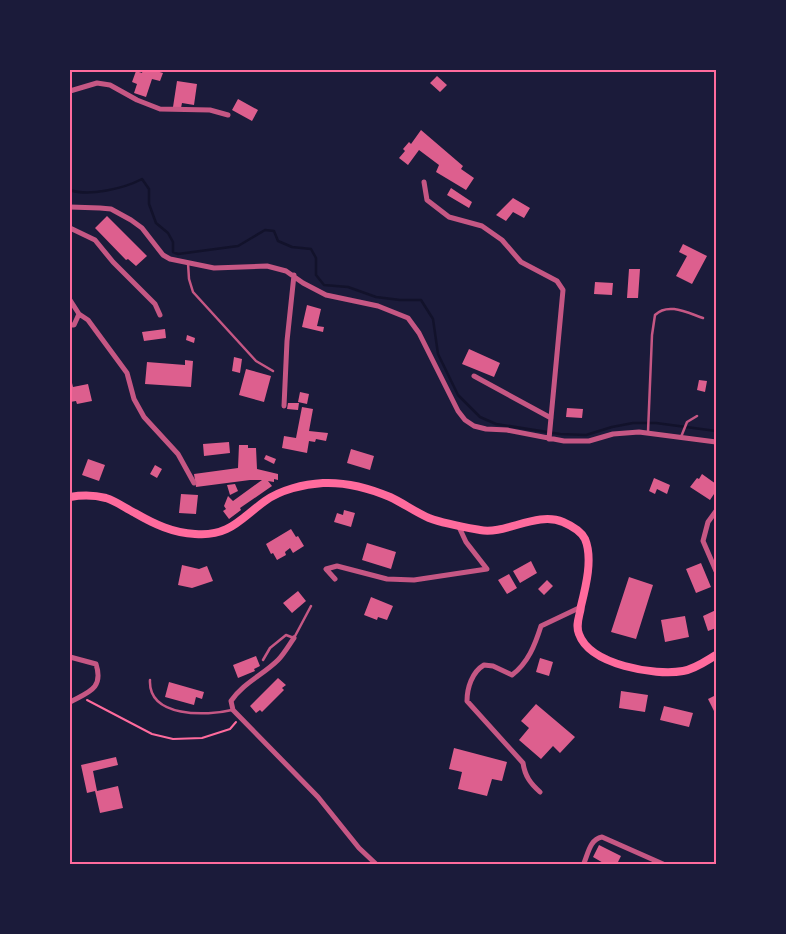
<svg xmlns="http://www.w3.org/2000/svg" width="786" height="934" viewBox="0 0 786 934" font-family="Quicksand,sans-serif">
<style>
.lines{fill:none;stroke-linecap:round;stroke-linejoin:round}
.stream{stroke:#12122b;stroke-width:2.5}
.building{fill:#dd5f8e}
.path{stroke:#ff6b9d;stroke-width:2}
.service{stroke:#c65784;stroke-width:2.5}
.minor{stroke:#c65784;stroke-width:5}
.secondary{stroke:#ff6b9d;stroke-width:8}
.neatline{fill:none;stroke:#ff6b9d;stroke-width:2}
</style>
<rect width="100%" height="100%" fill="#1b1b3a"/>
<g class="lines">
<!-- stream -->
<path class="stream" d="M70,190C89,197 125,188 142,179L149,189V204L156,223L168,233L173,242V252L178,254L238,246L265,230L274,231L278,241L292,247L311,249L316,258V275L324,285L348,287L376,297L400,300H421L433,319L438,354L458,395L480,417L496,424L560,434L586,435L612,427L633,423H656L716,431"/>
</g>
<!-- building -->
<path class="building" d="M143,70H153L163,73L160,81L152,79L146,97L134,93L137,84L132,82L136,71L142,73Z
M437,76L447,85L440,92L430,83Z
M177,81L197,84L194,105L182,103L181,108L173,107Z
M238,99L258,110L252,121L232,110Z
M421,130L463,166L461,169L474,178L466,190L436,172L439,165L419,150L408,165L399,158L405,151L403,149L409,142L411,144Z
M451,188L472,202L469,208L447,195Z
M513,198L530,208L524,218L513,212L506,221L496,215Z
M107,216L147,256L136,266L128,259L126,260L95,228Z
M683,244L707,256L692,284L676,276L687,256L679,252Z
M629,269H640L638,298H627Z
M595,282L613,283L612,295L594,294Z
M307,305L321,309L317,326L324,327L323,332L302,327Z
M165,329L166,338L144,341L142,332Z
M187,335L195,338L194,343L186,340Z
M469,349L500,363L494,377L462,364Z
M234,357L242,359L240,373L232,371Z
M185,360L193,361L191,387L145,384L147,362L185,365Z
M246,369L271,376L264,402L239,395Z
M699,380L707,381L705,392L697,390Z
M70,383H72L73,387L88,384L92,401L77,404L76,401L70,402Z
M300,392L309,394L307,404L298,402Z
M288,403H299L298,410L287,409Z
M302,407L313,409L309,431L328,433L326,441L316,439L315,442L309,441L307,453L282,448L284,436L296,438Z
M567,408L583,409L582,418L566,417Z
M229,442L230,453L204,456L203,444Z
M239,445H248V448H256L257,469L278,474V480L274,479V482L268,481L272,486L240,508L241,510L229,519L223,511L226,509L224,506L228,496L233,501L262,480H250L196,487L194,474L238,468Z
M351,449L374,456L370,470L347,463Z
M266,455L276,459L274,464L264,459Z
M88,459L105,465L99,481L82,475Z
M155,465L162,469L157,478L150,474Z
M702,474L716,484V491L710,500L690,487L697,478L699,479Z
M654,478L670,485L667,494L657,489L655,494L649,491Z
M235,484L238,491L230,495L227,485Z
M181,494L198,495L196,514L179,513Z
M344,510L355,513L351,527L334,522L337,513L343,515Z
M291,529L296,537L298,536L304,546L293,553L290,548L285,552L286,555L277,560L273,553L271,554L266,544Z
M367,543L396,552L391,569L362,560Z
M531,561L537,573L520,583L513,571Z
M701,563L711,587L696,593L686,569Z
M182,565L199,569L207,566L213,581L192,588L178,585Z
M509,574L517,588L507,594L498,580Z
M629,577L653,585L636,639L611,632Z
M547,580L553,586L544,595L538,589Z
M298,591L306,601L292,613L283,603Z
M371,597L393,606L387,620L378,617L377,620L364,615Z
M716,610V628L708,631L703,616Z
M685,616L689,637L665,642L661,620Z
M256,656L260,666L254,669L255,671L238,678L233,665Z
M540,658L553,662L549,676L536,672Z
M278,678L286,685L282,688L284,690L262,712L260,710L256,713L250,706Z
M169,682L204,692L202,699L196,697L194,705L165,697Z
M621,691L648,695L645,712L619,708Z
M716,695V715L708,699Z
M536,704L575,737L560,753L553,746L541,759L519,740L529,728L521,721Z
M664,706L693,713L689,727L660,720Z
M454,748L507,762L502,781L492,779L487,796L458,789L462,772L449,769Z
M116,757L118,765L93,771L97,791L118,786L123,808L100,813L95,791L87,793L81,765Z
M599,845L621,856L617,864H605L593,857Z"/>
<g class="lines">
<!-- path -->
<path class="path" d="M87,700L152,734L173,739L202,738L230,729L236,722"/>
<!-- service -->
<path class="service" d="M188,263L189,279L193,292L256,361L273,371
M648,432L652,335L655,315C668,302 688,313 703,318
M681,437L687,422L697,416
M263,660L270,648L286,635L294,638L311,606
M150,680C148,718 207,716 232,710"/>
<!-- minor -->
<path class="minor" d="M70,91L97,83L110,85L137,100L160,109L210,110L228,115
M424,182L427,200L449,217L482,226L502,240L521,262L557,281L563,290L549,439
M70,207L100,208L111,209L131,220L142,228L163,255L170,259L214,268L267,266L286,271L303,283L326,295L378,306L408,318L419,333L458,411L465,420L474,426L486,429L507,430L564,441H589L613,434L639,432L716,442
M70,228L95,240L113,262L155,304L160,315
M70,300L79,314L74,325H70
M79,314L88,320L127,373L134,399L144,417L178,454L194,483
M474,376L551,418
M284,406L287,341L294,275
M716,511L708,522L703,541L716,571
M335,579L326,569L337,566L387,579L414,580L487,569L466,542L459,527
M294,638C289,645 284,654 278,660C263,675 243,683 231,701L233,710L318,797L359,848L376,864
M70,657L96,664C104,689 88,692 70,702
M540,792C530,783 525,776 523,763L467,701C467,688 472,672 484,665L493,666L512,675C528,663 535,645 541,626L581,607
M584,863C588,854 590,839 602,837L663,864"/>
<!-- secondary -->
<path class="secondary" d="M70,497C82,495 94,495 106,498C116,501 125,508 135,513C154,524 173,533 195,534C229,537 240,519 265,501C280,490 304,484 323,483C345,482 369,488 390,497C403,503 415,512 429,518C445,524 463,527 480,530C505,535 537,511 563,522C570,525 581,531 585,539C593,558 586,586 581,606C580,616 575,624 579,634C590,665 655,676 683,671C695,669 706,661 716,655"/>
</g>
<!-- border -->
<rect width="786" height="934" fill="none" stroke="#1b1b3a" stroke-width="142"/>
<rect x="71" y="71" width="644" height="792" class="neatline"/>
</svg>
